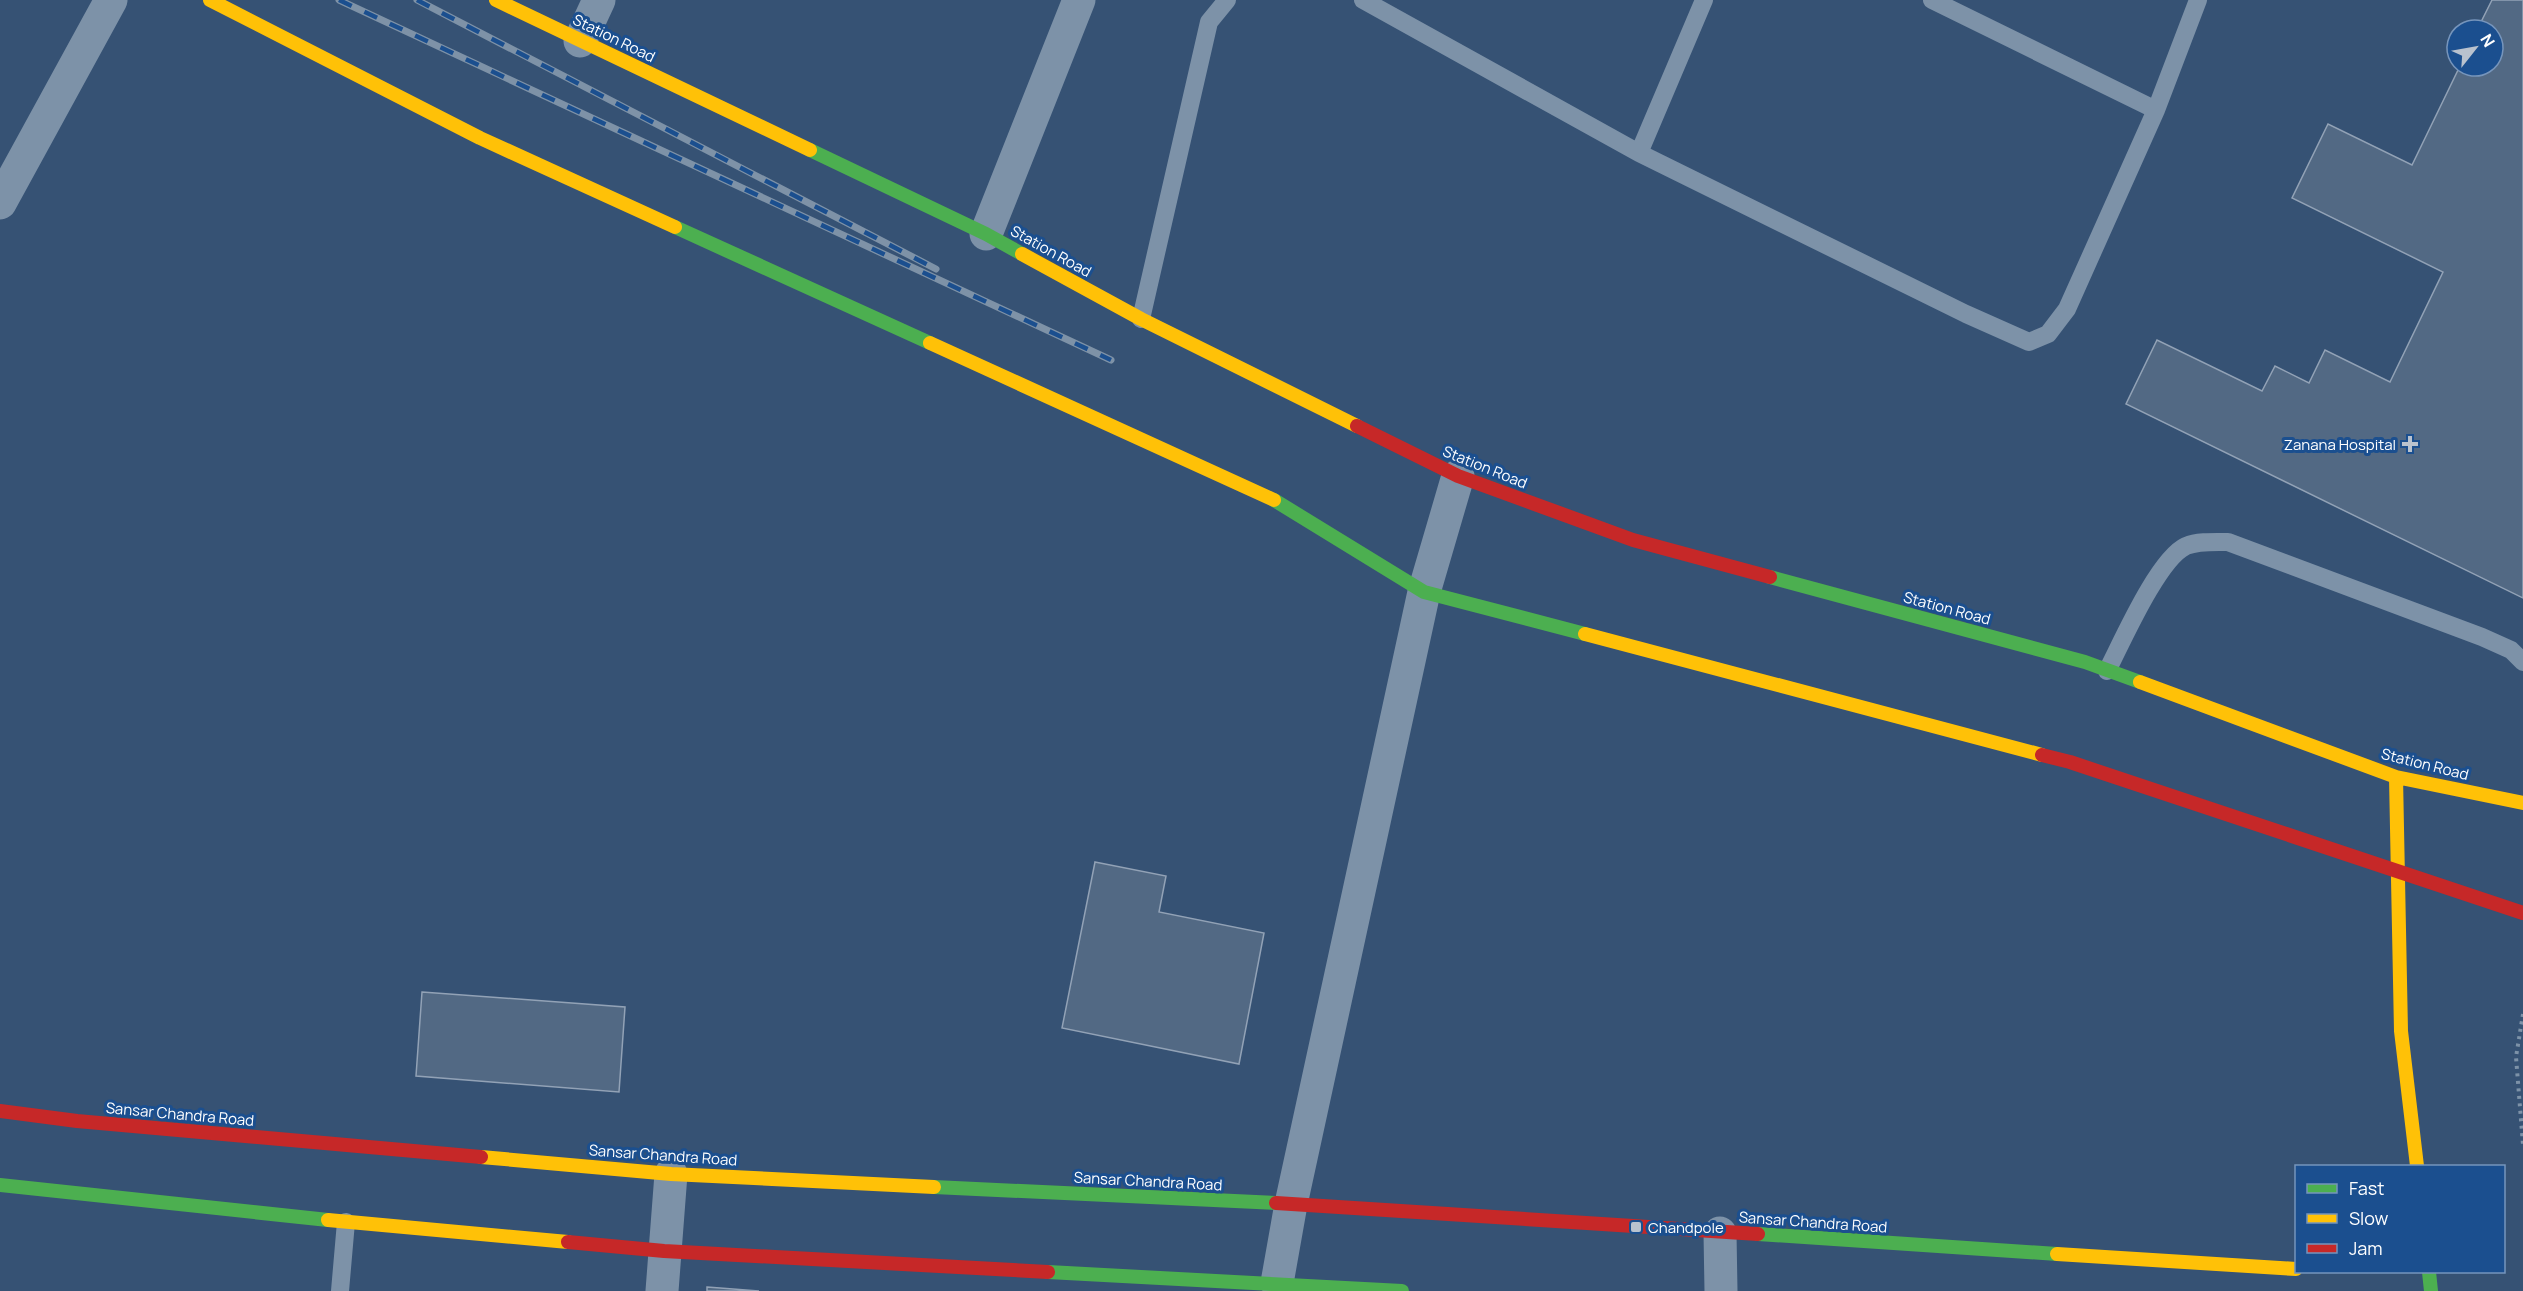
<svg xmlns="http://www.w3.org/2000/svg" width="2523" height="1291" viewBox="0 0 2523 1291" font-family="Manrope,sans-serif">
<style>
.building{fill:#526984;stroke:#92a2b6;stroke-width:1.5}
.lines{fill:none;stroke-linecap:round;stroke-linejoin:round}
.path{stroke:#7d92a8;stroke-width:4;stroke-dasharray:3 4.5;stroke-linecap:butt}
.lane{stroke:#7d92a8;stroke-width:18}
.street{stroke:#7d92a8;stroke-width:33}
.fast{stroke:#4caf50;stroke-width:14}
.slow{stroke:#ffc107;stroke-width:14}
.jam{stroke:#c62828;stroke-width:14}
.rail-casing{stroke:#7e92a7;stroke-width:7}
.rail{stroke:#1b4f8f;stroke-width:4.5;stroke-dasharray:14;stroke-linecap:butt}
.poi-dot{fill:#b9c2ce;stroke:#1b4f8f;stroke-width:2}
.labels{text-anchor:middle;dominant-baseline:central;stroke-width:6;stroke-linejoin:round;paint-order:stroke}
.street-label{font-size:15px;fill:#fff;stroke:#1b4f8f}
.poi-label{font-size:15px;fill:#fff;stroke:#1b4f8f;text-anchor:end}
</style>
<rect width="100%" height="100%" fill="#365274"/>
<!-- building -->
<path class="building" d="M2492,0H2523V598L2126,404L2157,340L2262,391L2275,366L2309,383L2325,350L2390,382L2443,272L2292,198L2328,124L2412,165L2460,66H2493V30H2477Z
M1095,862L1166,876L1159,912L1264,933L1239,1064L1062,1028Z
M422,992L625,1007L619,1092L416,1076Z
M707,1287L759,1291H707Z"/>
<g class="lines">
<!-- path -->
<path class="path" d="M2523,1014L2516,1057L2523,1145"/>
<!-- lane -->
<path class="lane" d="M1363,0L1639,153L1966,314L2029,342L2048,334L2067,309L2156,110L2198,0
M1932,0L2156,110
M1639,153L1704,0
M1141,319L1209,22L1227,0
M2107,671C2122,642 2158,559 2186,546C2198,541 2215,542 2228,542L2482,637L2511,650L2523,662
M340,1291L346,1222"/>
<!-- street -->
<path class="street" d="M580,41L599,0
M0,203L111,0
M986,234L1079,0
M1720,1233L1721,1291
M1277,1283L1291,1204L1424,592L1458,476
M662,1291L671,1174"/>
<!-- fast -->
<path class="fast" d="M810,150L986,234L1022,254
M675,227L930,343
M1274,500L1424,592L1585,634
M1770,577L2085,662L2140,682
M0,1185L328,1220
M934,1187L1276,1203
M1758,1234L2057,1254
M1048,1272L1402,1291
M2429,1272L2431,1291"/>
<!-- slow -->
<path class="slow" d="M210,0L480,138L675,227
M496,0L810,150
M1022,254L1141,319L1357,426
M930,343L1274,500
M1585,634L2042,755
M2140,682L2396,777L2523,803
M2396,777L2401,1031L2417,1166
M481,1157L671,1174L934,1187
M328,1220L568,1242
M2057,1254L2296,1269"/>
<!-- jam -->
<path class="jam" d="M1357,426L1458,476L1633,540L1770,577
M2042,755L2070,762L2523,913
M0,1111L77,1121L481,1157
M1276,1203L1758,1234
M568,1242L664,1251L1048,1272"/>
<defs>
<path id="rail" d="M339,0L1111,360
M417,0L936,269"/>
</defs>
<!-- rail casing -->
<use href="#rail" class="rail-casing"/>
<!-- rail -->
<use href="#rail" class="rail"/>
</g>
<!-- markers -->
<g class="poi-dot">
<path d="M2407 435h6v6h6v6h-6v6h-6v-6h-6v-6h6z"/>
<rect x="1630" y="1221" width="12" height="12" rx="3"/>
</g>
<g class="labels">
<!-- street labels -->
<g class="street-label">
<text transform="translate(614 38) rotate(26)">Station Road</text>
<text transform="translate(1051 251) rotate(29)">Station Road</text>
<text transform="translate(1485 467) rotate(22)">Station Road</text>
<text transform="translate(1947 608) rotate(15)">Station Road</text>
<text transform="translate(2425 764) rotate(14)">Station Road</text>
<text transform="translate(180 1114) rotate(5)">Sansar Chandra Road</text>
<text transform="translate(663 1155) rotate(4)">Sansar Chandra Road</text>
<text transform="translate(1148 1181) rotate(3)">Sansar Chandra Road</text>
<text transform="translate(1813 1222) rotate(4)">Sansar Chandra Road</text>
</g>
<!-- poi labels -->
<g class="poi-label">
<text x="2396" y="444">Zanana Hospital</text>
<text x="1648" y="1227" text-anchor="start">Chandpole</text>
</g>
</g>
<!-- legend -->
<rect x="2295" y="1165" width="210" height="108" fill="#1b4f8f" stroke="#7695bc" stroke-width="1.5"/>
<rect x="2307" y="1184" width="30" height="9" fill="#4caf50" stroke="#7695bc" stroke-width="1.5"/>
<text x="2349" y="1195" font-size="18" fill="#ffffff">Fast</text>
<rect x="2307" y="1214" width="30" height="9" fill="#ffc107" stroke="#7695bc" stroke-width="1.5"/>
<text x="2349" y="1225" font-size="18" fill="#ffffff">Slow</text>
<rect x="2307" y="1244" width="30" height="9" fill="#c62828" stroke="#7695bc" stroke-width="1.5"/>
<text x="2349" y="1255" font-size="18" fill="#ffffff">Jam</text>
<!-- north arrow -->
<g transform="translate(2475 48) rotate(59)"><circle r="28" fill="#1b4f8f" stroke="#7695bc" stroke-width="1.5"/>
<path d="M0-4.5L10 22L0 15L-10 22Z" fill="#b9c2ce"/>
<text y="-9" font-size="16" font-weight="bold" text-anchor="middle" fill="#ffffff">N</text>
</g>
</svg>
